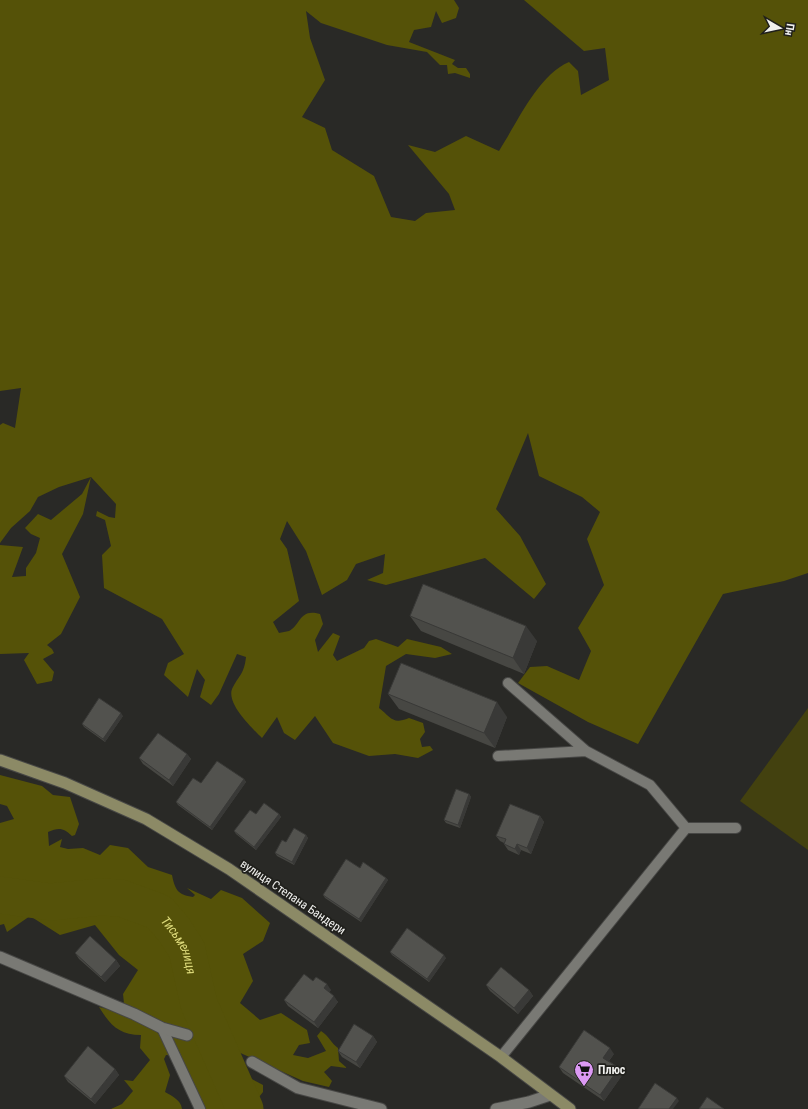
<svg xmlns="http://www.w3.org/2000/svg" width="808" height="1109" viewBox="0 0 808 1109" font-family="'Roboto Condensed',sans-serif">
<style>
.green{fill:#43410f}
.forest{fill:#555208}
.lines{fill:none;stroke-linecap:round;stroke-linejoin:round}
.river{stroke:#555209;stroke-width:37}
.service-casing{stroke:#474745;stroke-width:12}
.minor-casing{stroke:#474745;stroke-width:13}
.secondary-casing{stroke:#474745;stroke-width:13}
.service{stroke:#797974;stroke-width:10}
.minor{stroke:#797974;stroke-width:11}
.secondary{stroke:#8c8a66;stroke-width:11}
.wall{fill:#474743}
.shaded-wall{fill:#393937}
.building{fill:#52524e;stroke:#393937}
.labels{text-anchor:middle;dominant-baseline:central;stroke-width:3.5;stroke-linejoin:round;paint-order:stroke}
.street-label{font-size:12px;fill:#f0f0ee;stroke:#20201c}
.poi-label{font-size:12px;font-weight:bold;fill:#f0f0ee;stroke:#20201c;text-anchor:start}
.water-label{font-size:13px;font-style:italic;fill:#dbd879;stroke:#20201c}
</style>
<rect width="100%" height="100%" fill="#292926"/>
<!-- green -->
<path class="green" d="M808,708V850L740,801Z"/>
<!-- forest -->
<path class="forest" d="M0,0H454L459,8L456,18L442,23L436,11L431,27L414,30L409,42L455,60L452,64L458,68H466L470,74V78L455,73L448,74L447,65H440L427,52L387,45L321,23L306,11L310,38L325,80L302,117L325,128L332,150L374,176L391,217L415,221L426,213L455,210L449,194L408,145L435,152L466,136L499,151C517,123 538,75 569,62L578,71L581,95L609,80L605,48L584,51L524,0H808V573L784,581L723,594L638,744L588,722L518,683L530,667L547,666L579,680L591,651L578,628L604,585L587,539L600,512L582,497L539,476L528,433L496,509L520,536L546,584L534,599L485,558L386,585L367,580L383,573L385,554L356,564L347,580L322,595L306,551L287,521L280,539L287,549L299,601L273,622L279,633C282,632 286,632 289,631C301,625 299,608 320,614L323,624L315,640L318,652L333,633L340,636L333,655L337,661L364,648L369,641L376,639L398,647L407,639L441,647L452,654L435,658L406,654L386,666L379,708C391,717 392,725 409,718L423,723L425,732L420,739L422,747L430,746L433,750L418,758L395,754L369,756L333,743L315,716L295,740L284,733L277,717L262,738C252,728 224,702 233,687C240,674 244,674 246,657L237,654L219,694L211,705L200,697L205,680L197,669L188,697L164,675L168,663L184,654L162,619L104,588L102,555L111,546L105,520L96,516L97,511L109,517L115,518L116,504L91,477L83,514L62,554L80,597L61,634L47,645L52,649L54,653L43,659L54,672L52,681L37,684L24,660L29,653L0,654V545L23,547L12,577L26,576V568L36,553L40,538L31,534L25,528L38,514L51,520L82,494L91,477L59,487L38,497L30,511L11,528L0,543V425L3,423L15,428L21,388L0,391Z
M0,775L42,786L53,795L70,797L79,824L75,835L72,836C64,828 59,827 48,832L49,846L62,839L60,847L68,849L83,848L100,855L110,845L128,848L148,867L172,875C175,890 178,895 193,897L195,895L187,888L211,899L221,890L242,898L270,923L263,941L243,954L253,981L240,1003L260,1020L281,1013L307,1030L310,1043L299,1045L293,1055L308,1058L326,1051L317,1036L321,1031C329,1036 331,1043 338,1048L339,1061L347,1068L331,1066L324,1072L332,1081L329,1087L303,1081L236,1051L235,1061L245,1065L244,1075L263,1085V1092L259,1097L260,1106L248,1100L251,1109H206L177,1056L166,1055L164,1059L170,1075L165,1092C172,1096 181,1100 182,1109H111L122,1104L133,1091L124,1080L133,1081L150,1060L140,1048L141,1035C119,1035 110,1025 99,1007L125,1013L123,994L138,970L119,955L95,925L60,935L30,916L7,932L4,924L0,925V823L14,819L7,806L0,804Z"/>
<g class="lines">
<!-- river -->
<path class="river" id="s1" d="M0,895L51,902L100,897L121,898L159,912L175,931L187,950L199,1004L245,1109"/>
<defs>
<path id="service" d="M508,683L586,751
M498,756L586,751L650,785L686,828
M162,1028L200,1109
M501,1057L686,828H736"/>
<path id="minor" d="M0,957L134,1014L162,1028L187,1035
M252,1062L298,1088L381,1109
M496,1109L529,1102L550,1095"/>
<path id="secondary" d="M0,760L65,783L146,819L229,869L501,1057L570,1109"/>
</defs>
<!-- service casing -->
<use href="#service" class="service-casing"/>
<!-- minor casing -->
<use href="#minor" class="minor-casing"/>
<!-- secondary casing -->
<use href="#secondary" class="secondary-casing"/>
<!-- service -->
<use href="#service" class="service"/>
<!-- minor -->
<use href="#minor" class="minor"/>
<!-- secondary -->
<use href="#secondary" class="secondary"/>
</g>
<!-- wall -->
<path class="wall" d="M410,616L537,641L524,674L421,631Z
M388,694L507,717L495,748L399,709Z
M123,716L105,742L84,727L82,724Z
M187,754L191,759L173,786L143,764L139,758Z
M244,779L246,782L212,830L178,805L176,802L201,783Z
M469,794L471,797L460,828L446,823L444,820Z
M256,814H279L281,817L256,850L236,834L234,831Z
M540,816L544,822L531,854L521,850L519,855L508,850L504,844V843L500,841L496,836Z
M306,835L308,838L294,865L277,856L275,853Z
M360,868L386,878L388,880L361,922L325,898L323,895Z
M390,952L446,958L429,982L392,955Z
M75,953L116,960L120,966L105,982L79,959Z
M313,981L331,990L329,992L338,1002L318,1028L288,1006L284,1000Z
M486,985L529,990L533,996L518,1014L490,991Z
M373,1036L377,1042L360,1068L342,1057L338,1051Z
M614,1054L609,1061L619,1068L623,1074L604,1101L563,1073L559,1067Z
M115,1069L119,1075L95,1104L68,1082L64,1076Z"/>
<!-- shaded-wall -->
<path class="shaded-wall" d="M526,626L537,641L524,674L513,658Z
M497,702L507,717L495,748L484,733Z
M121,713L123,716L105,742L103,739Z
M187,754L191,759L173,786L169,780Z
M244,779L246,782L212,830L210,827Z
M469,794L471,797L460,828L458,825Z
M279,814L281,817L256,850L254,847Z
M540,816L544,822L531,854L527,848Z
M306,835L308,838L294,865L292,862Z
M517,844L521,850L519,855L515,849Z
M386,878L388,880L361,922L359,919Z
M444,955L446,958L429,982L427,979Z
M116,960L120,966L105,982L101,977Z
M327,984L331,990L328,994L324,988Z
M529,990L533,996L518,1014L514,1008Z
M334,996L338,1002L318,1028L314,1022Z
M373,1036L377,1042L360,1068L356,1062Z
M610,1048L614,1054L607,1063L603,1058Z
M619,1068L623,1074L604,1101L600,1095Z
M115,1069L119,1075L95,1104L91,1099Z
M677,1098L679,1101L673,1109H669Z"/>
<!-- building -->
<path class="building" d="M423,584L526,626L513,658L410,616Z
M401,663L497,702L484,733L388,694Z
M99,698L121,713L103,739L82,724Z
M158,733L187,754L169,780L139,758Z
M217,761L244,779L210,827L176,802L193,778L201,783Z
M456,789L469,794L458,825L444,820Z
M264,803L279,814L254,847L234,831L250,810L256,814Z
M510,804L540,816L527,848L517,844L515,849L504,844L506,839L496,836Z
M294,828L306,835L292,862L275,853L282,840L286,842Z
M346,859L360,868L363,862L386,878L359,919L323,895Z
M407,928L444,955L427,979L390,952Z
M90,936L116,960L101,977L75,953Z
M501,967L529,990L514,1008L486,985Z
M304,974L313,981L316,977L327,984L324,988L334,996L314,1022L284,1000Z
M354,1024L373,1036L356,1062L338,1051Z
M584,1030L610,1048L603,1058L619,1068L600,1095L559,1067Z
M88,1046L115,1069L91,1099L64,1076Z
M655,1083L677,1098L669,1109H638Z
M707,1097L724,1109H699Z"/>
<!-- icons -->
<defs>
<symbol id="supermarket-pin" viewBox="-11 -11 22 30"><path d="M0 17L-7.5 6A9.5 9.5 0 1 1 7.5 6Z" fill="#dc99f4" stroke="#20201c"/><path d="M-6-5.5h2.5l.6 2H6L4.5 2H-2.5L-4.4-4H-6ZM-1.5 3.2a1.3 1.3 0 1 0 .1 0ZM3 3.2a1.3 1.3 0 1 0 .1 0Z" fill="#111"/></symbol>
</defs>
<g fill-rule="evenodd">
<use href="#supermarket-pin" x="573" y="1059" width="22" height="30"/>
</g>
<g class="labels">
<!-- street labels -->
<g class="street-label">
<text transform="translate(293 897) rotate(34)">вулиця Степана Бандери</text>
</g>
<!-- poi labels -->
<g class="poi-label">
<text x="598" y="1070">Плюс</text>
</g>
<!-- water labels -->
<g class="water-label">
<text stroke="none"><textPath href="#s1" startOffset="202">Тисьмениця</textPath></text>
</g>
</g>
<!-- north arrow -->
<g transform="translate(780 28) rotate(99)" stroke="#20201c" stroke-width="3" paint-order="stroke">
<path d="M0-3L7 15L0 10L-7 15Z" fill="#f0f0ee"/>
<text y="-6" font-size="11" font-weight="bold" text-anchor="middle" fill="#f0f0ee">Пн</text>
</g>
</svg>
